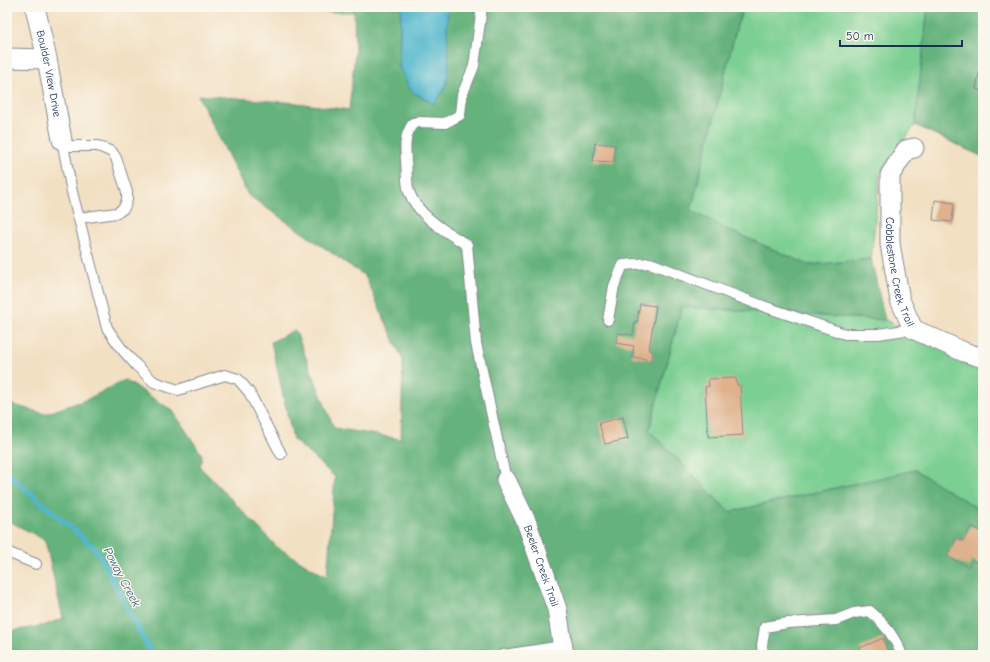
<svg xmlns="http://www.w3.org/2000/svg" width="990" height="662" viewBox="0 0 990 662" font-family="'Comic Neue',sans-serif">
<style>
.green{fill:#7ccf92;stroke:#4c7f78}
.forest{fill:#65b27c;stroke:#40706d}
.water{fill:#4fb6cd;stroke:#357296}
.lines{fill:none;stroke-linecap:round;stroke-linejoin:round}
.stream{stroke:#4fb6cd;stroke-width:5}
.building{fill:#dfb18c}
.lane-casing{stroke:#868890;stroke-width:12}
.street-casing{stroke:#868890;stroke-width:21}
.lane{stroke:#fff;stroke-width:10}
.street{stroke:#fff;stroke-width:19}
.labels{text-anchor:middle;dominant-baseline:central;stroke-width:3;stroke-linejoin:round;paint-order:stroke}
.street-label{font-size:11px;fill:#1b2f5e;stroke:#fbf7ec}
.water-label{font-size:12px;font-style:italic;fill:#2b587f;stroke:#fbf7ec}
</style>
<rect width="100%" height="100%" fill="#fbf7ec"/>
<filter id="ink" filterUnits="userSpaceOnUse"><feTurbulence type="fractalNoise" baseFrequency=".025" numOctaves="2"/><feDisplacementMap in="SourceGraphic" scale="8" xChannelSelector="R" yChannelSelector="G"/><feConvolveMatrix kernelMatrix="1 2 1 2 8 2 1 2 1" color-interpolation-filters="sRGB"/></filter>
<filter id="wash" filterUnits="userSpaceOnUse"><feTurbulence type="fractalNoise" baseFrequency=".012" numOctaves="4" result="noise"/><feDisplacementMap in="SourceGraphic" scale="16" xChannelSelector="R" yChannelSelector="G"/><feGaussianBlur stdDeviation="0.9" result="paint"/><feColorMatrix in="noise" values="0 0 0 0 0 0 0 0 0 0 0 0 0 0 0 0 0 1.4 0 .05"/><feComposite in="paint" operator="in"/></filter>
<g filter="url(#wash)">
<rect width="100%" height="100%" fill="#f2e0c3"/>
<!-- green -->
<path class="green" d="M271,7H354V12H272Z
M744,7H928L915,125L880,174L871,259L809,265L726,229L691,210L737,25Z
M682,307L885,320L983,364V512L915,470L729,512L649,430Z"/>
<!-- forest -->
<path class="forest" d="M354,7H402L400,28L399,67L447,30L448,7H744L737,25L691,210L726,229L809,265L871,259L885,320L682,307L649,430L729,512L915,470L983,512V655H7V632L46,625L63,618L45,540L7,520V403L45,414L88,399L125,380L173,411L202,455L200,467L277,547L327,577L335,477L293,439L271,342L295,330L334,428L401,439L403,360L365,276L248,195L198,95L296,103L349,110L355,53Z
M928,7H983V157L915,125Z"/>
<!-- water -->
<path class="water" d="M402,7H448L447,30L449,68L446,87L434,104L411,91L399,67L400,28Z"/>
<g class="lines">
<!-- stream -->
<path class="stream" d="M7,473L97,550L152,655"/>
</g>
<g id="blocks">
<!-- building -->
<path class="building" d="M981,63H983V91L976,89Z
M595,143L615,145L614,162L593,161Z
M935,200L954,203L952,222L933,220Z
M640,304L656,306L649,350L653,351L652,360L632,357L634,346L616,343L618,333L633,335L635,321L637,322Z
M736,378L737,385H740L743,435L708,437L705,387L709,386L708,379Z
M623,417L628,439L605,444L599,423Z
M971,526L983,532V566L972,560L968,567L947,556L957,538L963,541Z
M883,638L889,655H862L860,648Z"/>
</g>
</g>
<g filter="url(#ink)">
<use href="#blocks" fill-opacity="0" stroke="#868890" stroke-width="1"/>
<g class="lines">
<defs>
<path id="lane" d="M482,7L474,66L462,95L460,115L445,123L420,122L413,123C404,137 405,145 406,161C407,170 406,183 409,192C419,217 445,231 467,245L476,343L506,480
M62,140L72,192L107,328L121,348L136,365L154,382L178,390L225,375L238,379L249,392L281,454
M63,146H98L112,152L116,158L127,192V200L124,208L117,213L79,218
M608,320L614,286L623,265L650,263L763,306L845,334H878L913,329
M7,552L36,564
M503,655L563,646
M763,655L762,645L765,627L788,623L836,620L854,613L870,611C885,624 895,637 902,655"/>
<g id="street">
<path id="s1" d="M35,7L47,59L62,140"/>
<path d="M7,58L47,59"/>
<path id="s2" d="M914,148L906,150L890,175V244L900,300L913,329L964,352L983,358"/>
<path id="s3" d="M506,480L526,521L557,609L564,655"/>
</g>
</defs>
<!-- lane casing -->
<use href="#lane" class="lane-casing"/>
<!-- street casing -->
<use href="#street" class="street-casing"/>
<!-- lane -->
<use href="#lane" class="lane"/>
<!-- street -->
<use href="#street" class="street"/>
</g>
</g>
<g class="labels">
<!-- street labels -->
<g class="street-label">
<text stroke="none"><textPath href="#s1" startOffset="68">Boulder View Drive</textPath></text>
<text stroke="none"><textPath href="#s2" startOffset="136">Cobblestone Creek Trail</textPath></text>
<text stroke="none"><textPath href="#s3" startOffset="93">Beeler Creek Trail</textPath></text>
</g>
<!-- water labels -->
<g class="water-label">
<text transform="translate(122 577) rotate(62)">Poway Creek</text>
</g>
</g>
<!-- margin -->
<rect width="990" height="662" fill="none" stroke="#fbf7ec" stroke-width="24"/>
<!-- scale -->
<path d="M840 40v6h122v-6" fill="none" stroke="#1b2f5e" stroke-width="2"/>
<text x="846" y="40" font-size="12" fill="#1b2f5e" stroke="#fbf7ec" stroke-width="3" paint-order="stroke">50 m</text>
</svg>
